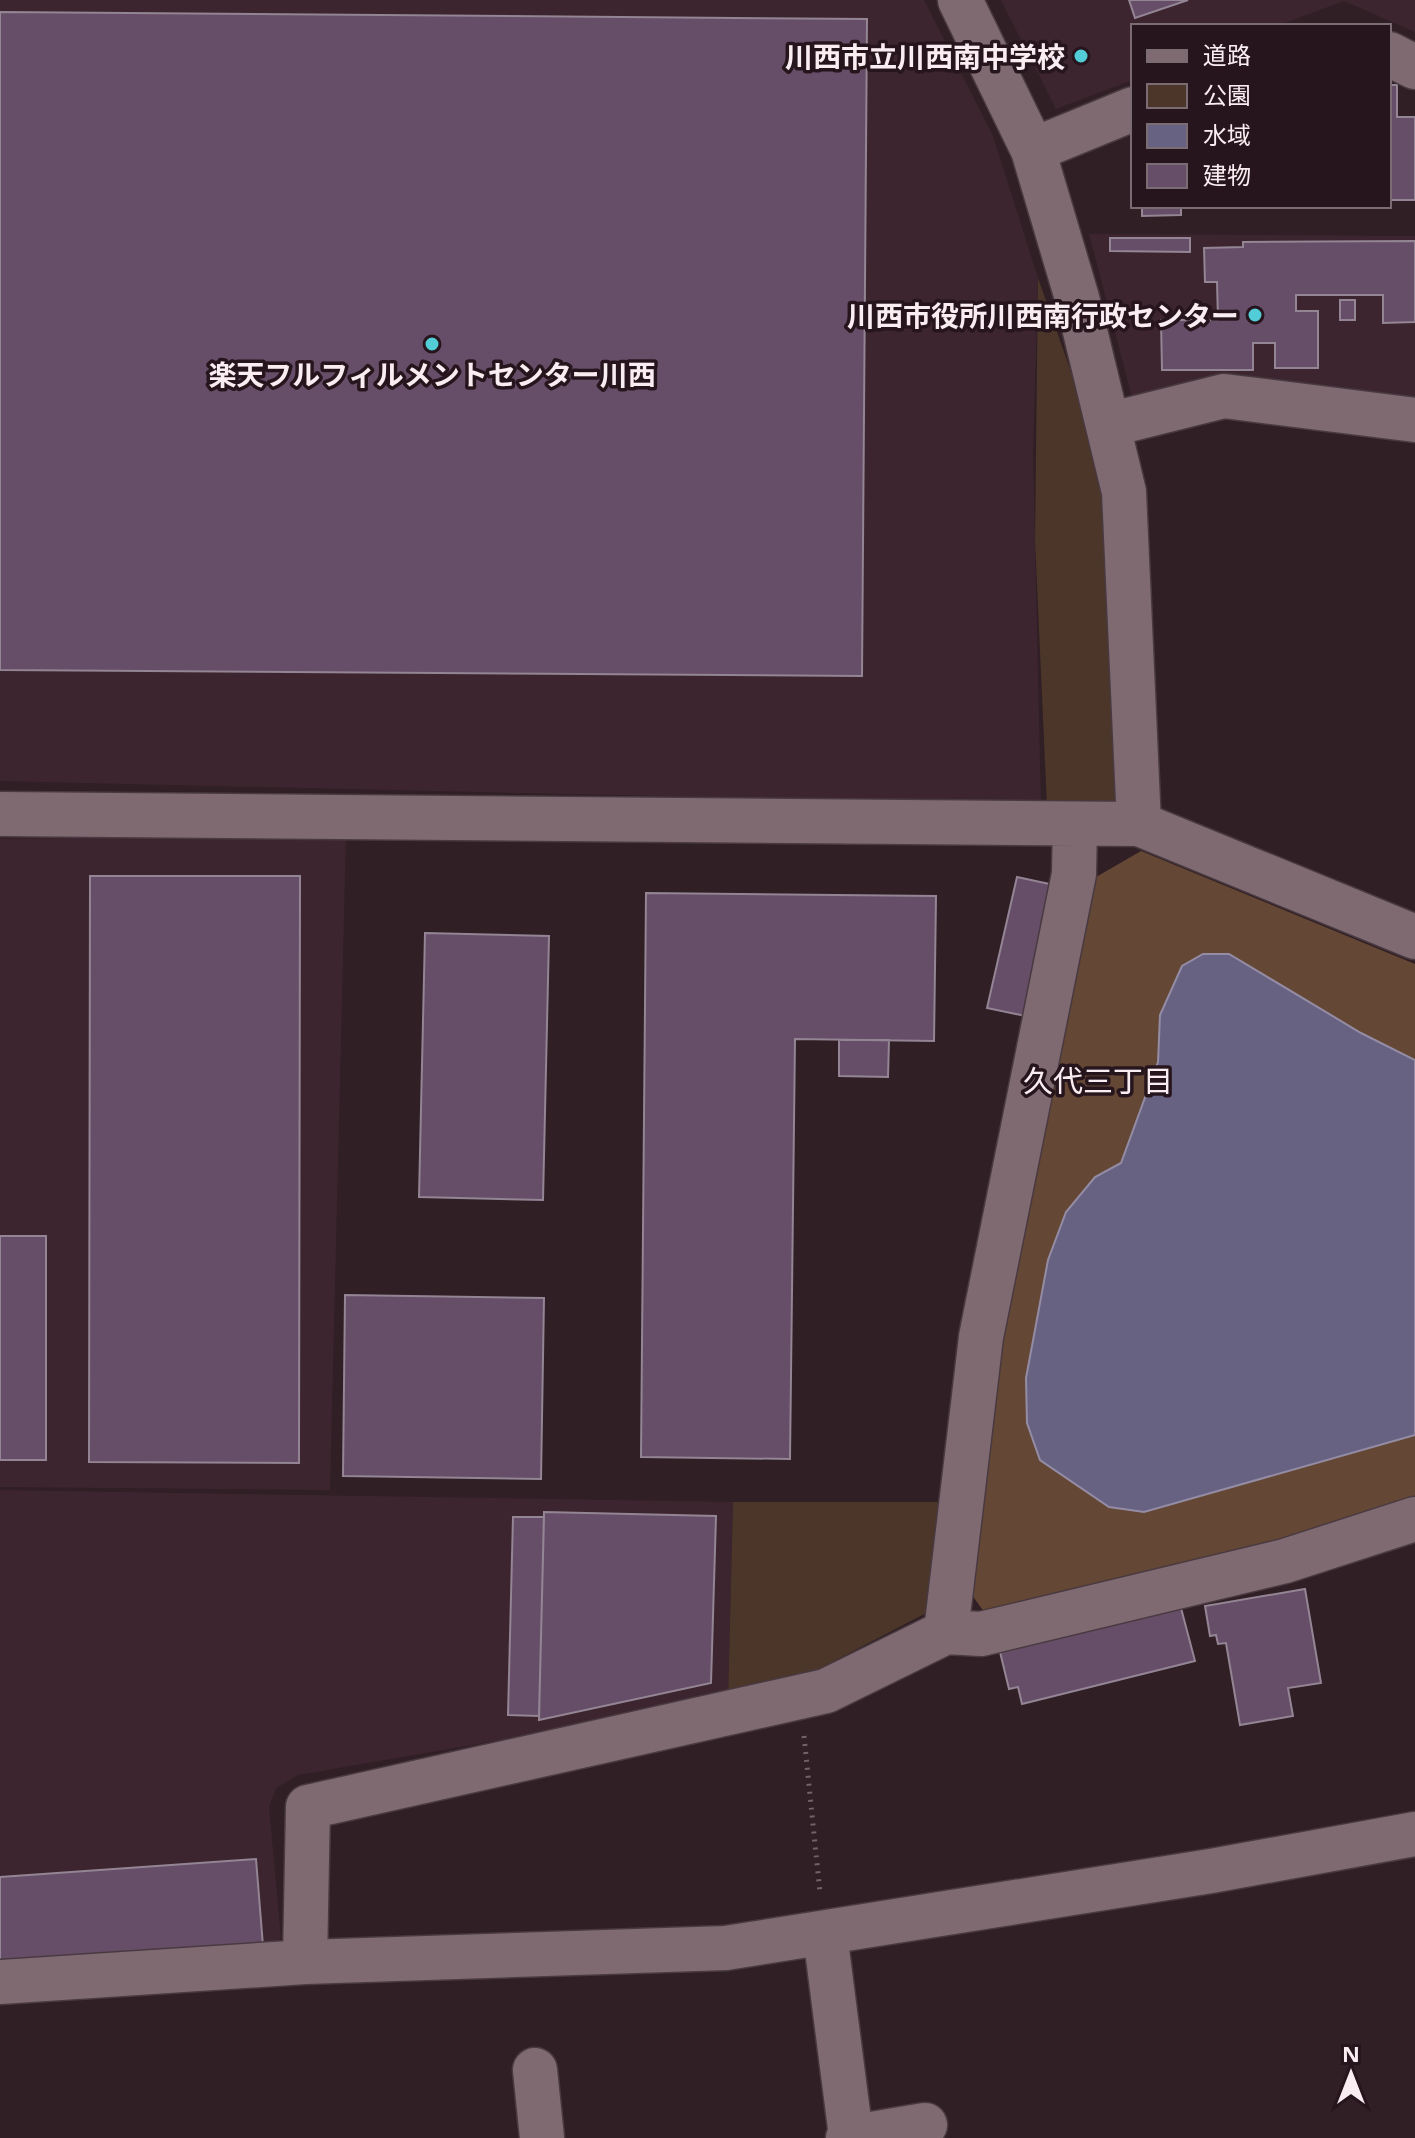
<svg xmlns="http://www.w3.org/2000/svg" width="1415" height="2138" viewBox="0 0 1415 2138" font-family="'Noto Sans','Noto Sans JP',sans-serif">
<style>
.built{fill:#3d252f}
.green{fill:#4b3629}
.forest{fill:#644734}
.water{fill:#686282;stroke:#948ca4;stroke-width:2}
.building{fill:#664e68;stroke:#938594;stroke-width:2}
.lines{fill:none;stroke-linecap:round;stroke-linejoin:round}
.minor-casing{stroke:#493a41;stroke-width:47}
.path{stroke:#736369;stroke-width:5;stroke-dasharray:2 6;stroke-linecap:butt}
.minor{stroke:#7f6a72;stroke-width:44}
.poi-dot{fill:#52ccd6;stroke:#26151c;stroke-width:3}
.labels{text-anchor:middle;dominant-baseline:central;stroke-width:7;stroke-linejoin:round;paint-order:stroke}
.poi-label{font-size:28px;font-weight:bold;fill:#faedf2;stroke:#26151c;text-anchor:end}
.neighbourhood-label{font-size:30px;fill:#faedf2;stroke:#26151c}
</style>
<rect width="100%" height="100%" fill="#301f25"/>
<!-- built -->
<path class="built" d="M0,0H924L993,136L1038,278L1033,455L1041,805L0,781Z
M1001,0H1415V32L1344,1L1277,26H1133V80L1056,109Z
M1089,234L1415,236V408L1132,397Z
M346,834L330,1490L0,1487V839Z
M0,1490L733,1502L728,1701L298,1775L276,1788L269,1807L281,1938L261,1954L0,1971Z"/>
<!-- green -->
<path class="green" d="M1038,278L1113,491L1122,807H1047L1035,540Z
M733,1502H943L936,1608L788,1685L728,1701Z"/>
<!-- forest -->
<path class="forest" d="M1141,851L1415,964V1502L994,1626L967,1588L984,1507L1004,1309L1096,877Z"/>
<!-- water -->
<path class="water" d="M1203,954H1229L1361,1033L1415,1060V1435L1144,1512L1109,1507L1040,1460L1027,1423L1026,1378L1048,1260L1066,1212L1095,1177L1121,1163L1158,1062L1160,1015L1182,966Z"/>
<!-- building -->
<path class="building" d="M1129,0H1188L1135,18Z
M0,12L867,19L862,676L0,670Z
M1389,85H1397V117H1415V200H1389Z
M1142,206H1286V207H1181V215L1142,216Z
M1110,238H1190V252L1110,251Z
M1415,241V322L1383,323V295H1296V311H1318V368H1275V343H1253V370H1162L1161,320H1218L1217,282H1205L1204,248L1243,247V242Z
M1340,300H1355V320H1340Z
M90,876H300L299,1463L89,1462Z
M1017,877L1059,886L1030,1017L987,1008Z
M646,893L936,896L934,1041L795,1039L790,1459L641,1457Z
M425,933L549,936L543,1200L419,1197Z
M839,1040H889L888,1077L839,1076Z
M0,1236H46V1460H0Z
M345,1295L544,1298L541,1479L343,1476Z
M544,1512L716,1516L711,1683L539,1720Z
M513,1517H544L539,1716L508,1715Z
M1305,1589L1321,1683L1288,1688L1293,1716L1240,1725L1226,1643L1218,1644L1216,1635L1210,1636L1205,1606Z
M1181,1608L1195,1661L1022,1704L1018,1687L1009,1689L1000,1652Z
M256,1859L263,1946L0,1964V1877Z"/>
<g class="lines">
<defs>
<path id="minor" d="M960,0L1033,150L1077,298L1124,492L1139,824
M1389,54L1415,67
M1033,150L1133,109
M1108,425L1224,396L1415,420
M0,814L1139,824L1415,937
M946,1632L981,1634L1285,1561L1415,1519
M825,1934L851,2136
M305,1962L308,1807L826,1691L946,1632L981,1337L1074,874L1075,824
M0,1982L305,1962L726,1948L1211,1871L1415,1834
M535,2070L542,2138
M848,2138L925,2125"/>
</defs>
<!-- minor casing -->
<use href="#minor" class="minor-casing"/>
<!-- path -->
<path class="path" d="M804,1736L820,1893"/>
<!-- minor -->
<use href="#minor" class="minor"/>
</g>
<!-- markers -->
<g class="poi-dot">
<circle cx="1081" cy="56" r="8"/>
<circle cx="1255" cy="315" r="8"/>
<circle cx="432" cy="344" r="8"/>
</g>
<g class="labels">
<!-- poi labels -->
<g class="poi-label">
<text x="1065" y="56">川西市立川西南中学校</text>
<text x="1239" y="315">川西市役所川西南行政センター</text>
<text x="432" y="374" text-anchor="middle">楽天フルフィルメントセンター川西</text>
</g>
<!-- neighbourhood labels -->
<g class="neighbourhood-label">
<text x="1098" y="1080">久代三丁目</text>
</g>
</g>
<!-- legend -->
<rect x="1131" y="24" width="260" height="184" fill="#26151c" stroke="#7b6b72" stroke-width="2"/>
<rect x="1147" y="50" width="40" height="12" fill="#7f6a72" stroke="#7b6b72" stroke-width="2"/>
<text x="1203" y="64" font-size="24" fill="#faedf2">道路</text>
<rect x="1147" y="84" width="40" height="24" fill="#4b3629" stroke="#7b6b72" stroke-width="2"/>
<text x="1203" y="104" font-size="24" fill="#faedf2">公園</text>
<rect x="1147" y="124" width="40" height="24" fill="#686282" stroke="#7b6b72" stroke-width="2"/>
<text x="1203" y="144" font-size="24" fill="#faedf2">水域</text>
<rect x="1147" y="164" width="40" height="24" fill="#664e68" stroke="#7b6b72" stroke-width="2"/>
<text x="1203" y="184" font-size="24" fill="#faedf2">建物</text>
<!-- north arrow -->
<g transform="translate(1351 2074)" stroke="#26151c" stroke-width="6" paint-order="stroke">
<path d="M0-6L14 30L0 20L-14 30Z" fill="#faedf2"/>
<text y="-12" font-size="22" font-weight="bold" text-anchor="middle" fill="#faedf2">N</text>
</g>
</svg>
